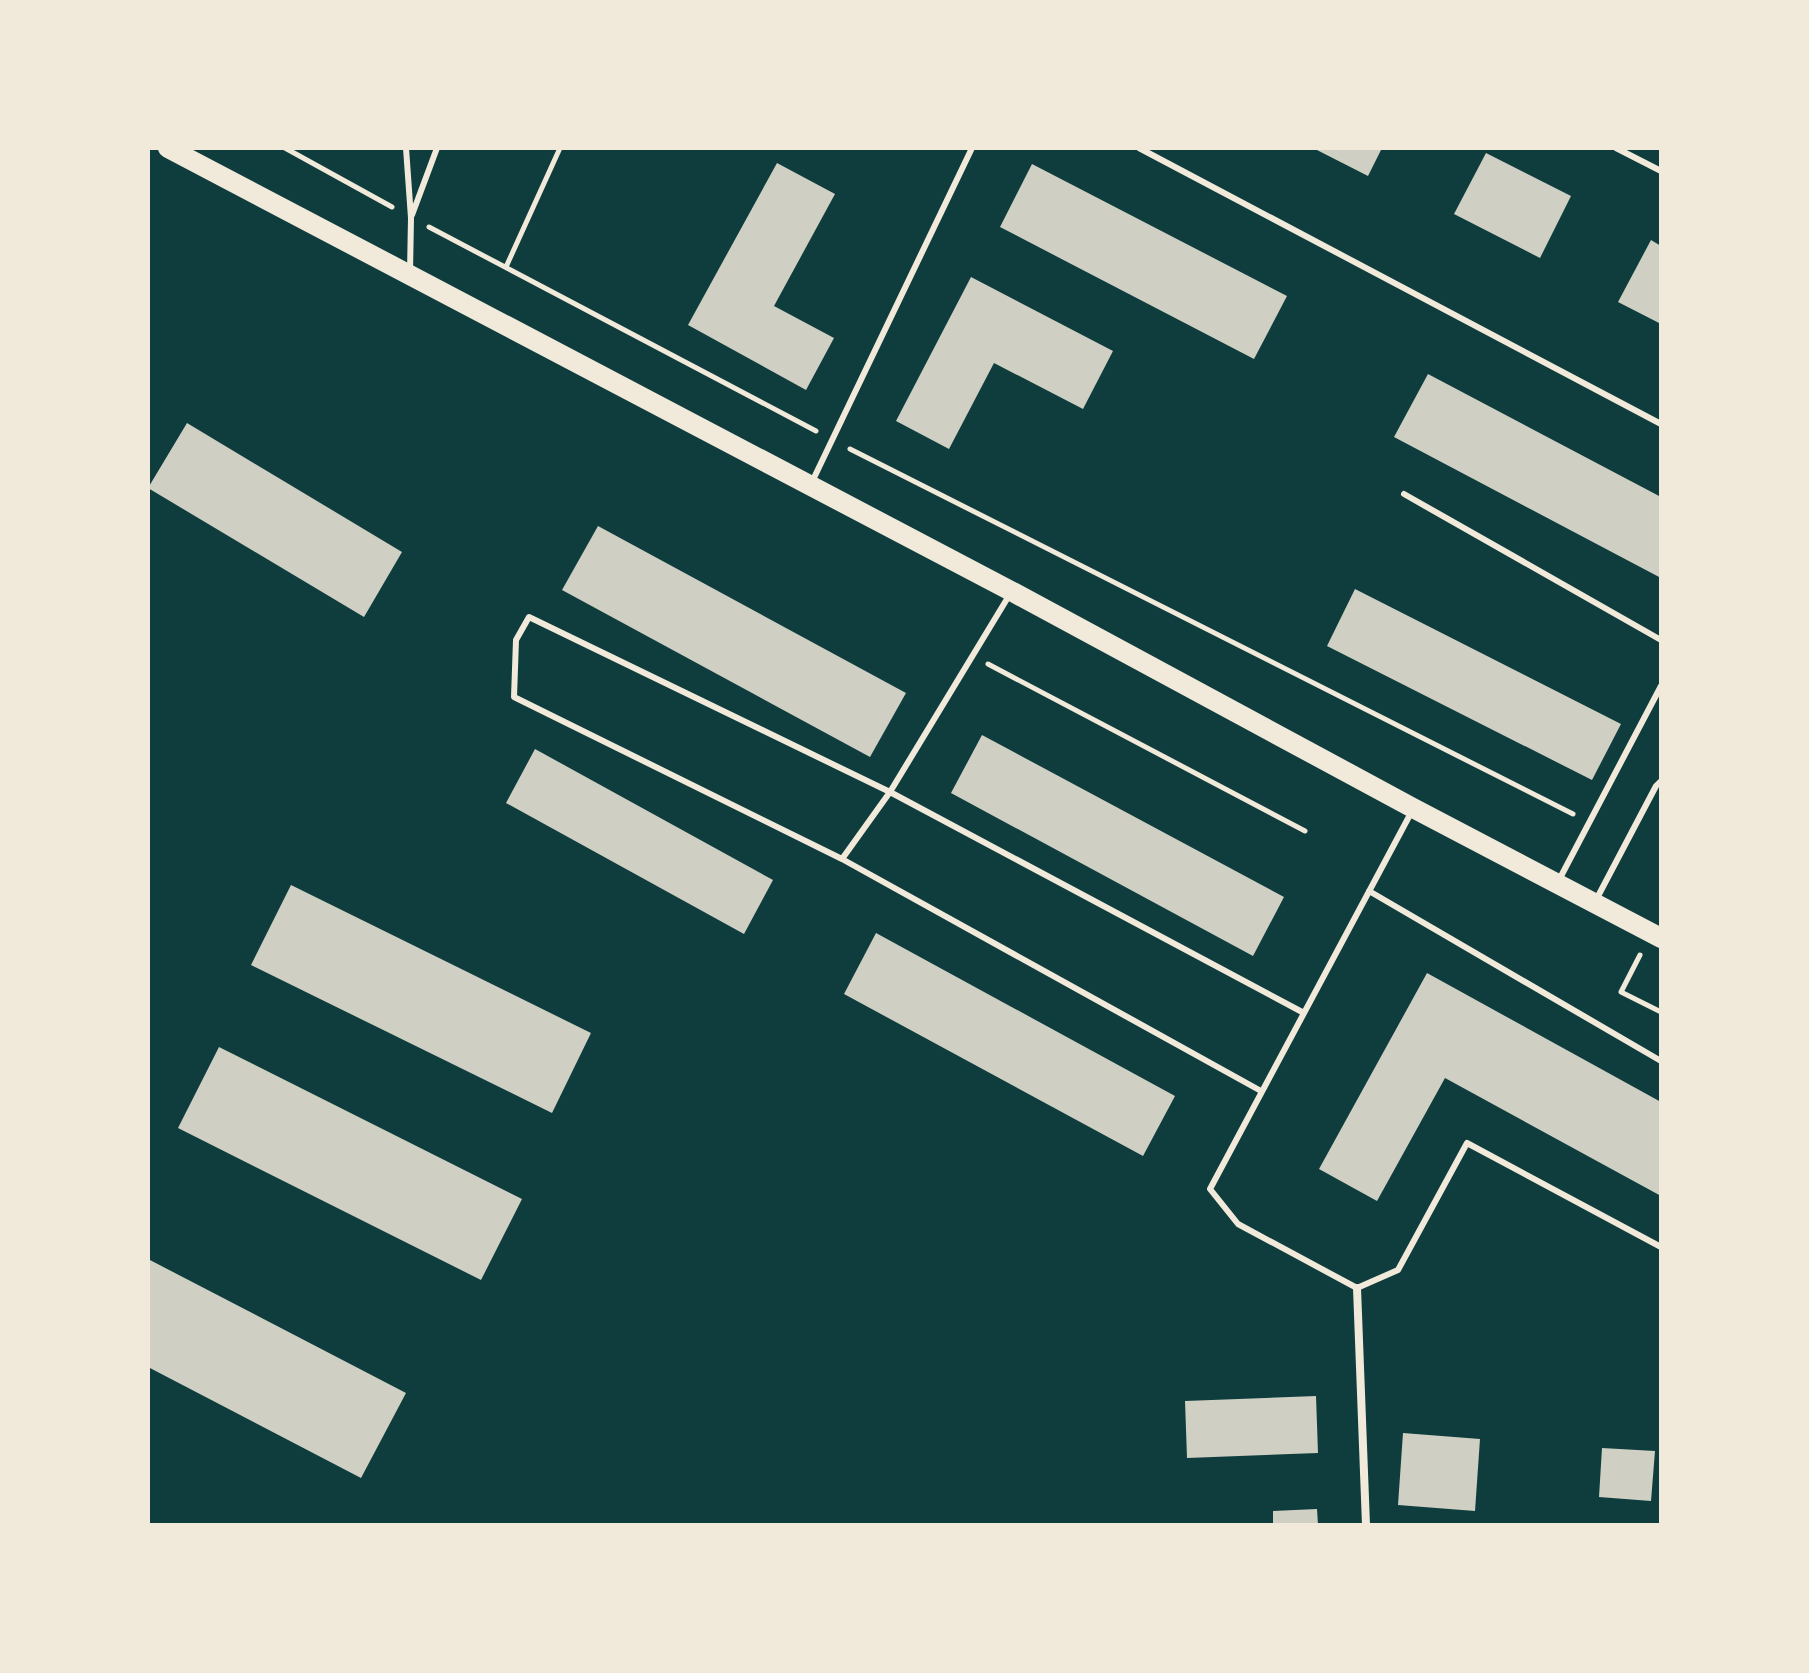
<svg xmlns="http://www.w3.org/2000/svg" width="1809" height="1673" viewBox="0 0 1809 1673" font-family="'IBM Plex Sans',sans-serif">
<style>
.building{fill:#cfcfc3}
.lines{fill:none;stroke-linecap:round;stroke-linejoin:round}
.path{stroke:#f1e9da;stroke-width:5}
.service{stroke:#f1e9da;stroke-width:6}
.minor{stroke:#f1e9da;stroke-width:8}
.primary{stroke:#f1e9da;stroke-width:20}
</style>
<rect width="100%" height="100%" fill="#0f3d3e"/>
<!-- building -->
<path class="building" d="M1313,148H1382L1368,176Z
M1486,153L1571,196L1540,258L1454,214Z
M777,163L835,194L774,306L834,338L806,390L688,325Z
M1032,164L1287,296L1254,359L1000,227Z
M1651,240L1661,246V324L1618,302Z
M971,277L1113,351L1083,409L994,363L949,449L896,421Z
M1428,374L1661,497V578L1394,437Z
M187,423L402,552L364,617L148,488Z
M598,526L906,693L870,757L562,590Z
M1355,589L1621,724L1592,780L1327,646Z
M982,735L1284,897L1253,956L951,793Z
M535,749L773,880L744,934L506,803Z
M291,885L591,1033L552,1113L251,965Z
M876,933L1175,1096L1143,1156L844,994Z
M1427,973L1661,1102V1196L1445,1078L1377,1201L1319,1169Z
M219,1047L522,1199L481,1280L178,1128Z
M148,1259L406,1393L361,1478L148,1367Z
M1316,1396L1318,1453L1187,1458L1185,1401Z
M1403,1433L1480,1439L1475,1511L1398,1505Z
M1602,1448L1655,1451L1651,1501L1599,1497Z
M1317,1509L1318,1525H1273V1511Z"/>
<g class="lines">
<!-- path -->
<path class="path" d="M285,148L392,207
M429,227L816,431
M506,267L560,148
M850,449L1573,814
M988,664L1305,831
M1640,955L1621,992L1661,1012"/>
<!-- service -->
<path class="service" d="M406,148L411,218L410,272
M1139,148L1661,424
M1616,148L1661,171
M412,215L437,148
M811,484L972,148
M1404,494L1661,640
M1412,811L1210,1189L1238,1224L1357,1288L1398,1270L1467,1143L1661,1247
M842,859L890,792L1010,594
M1559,880L1661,686
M1369,891L1661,1061
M1596,900L1656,786L1661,781
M1261,1091L842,859L514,697L516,640L529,617L890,792L1304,1013"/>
<!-- minor -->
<path class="minor" d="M1357,1288L1366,1525"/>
<!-- primary -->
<path class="primary" d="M168,148L1011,591L1413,808L1661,938"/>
</g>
<!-- border -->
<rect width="1809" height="1673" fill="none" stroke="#f1e9da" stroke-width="300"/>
</svg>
